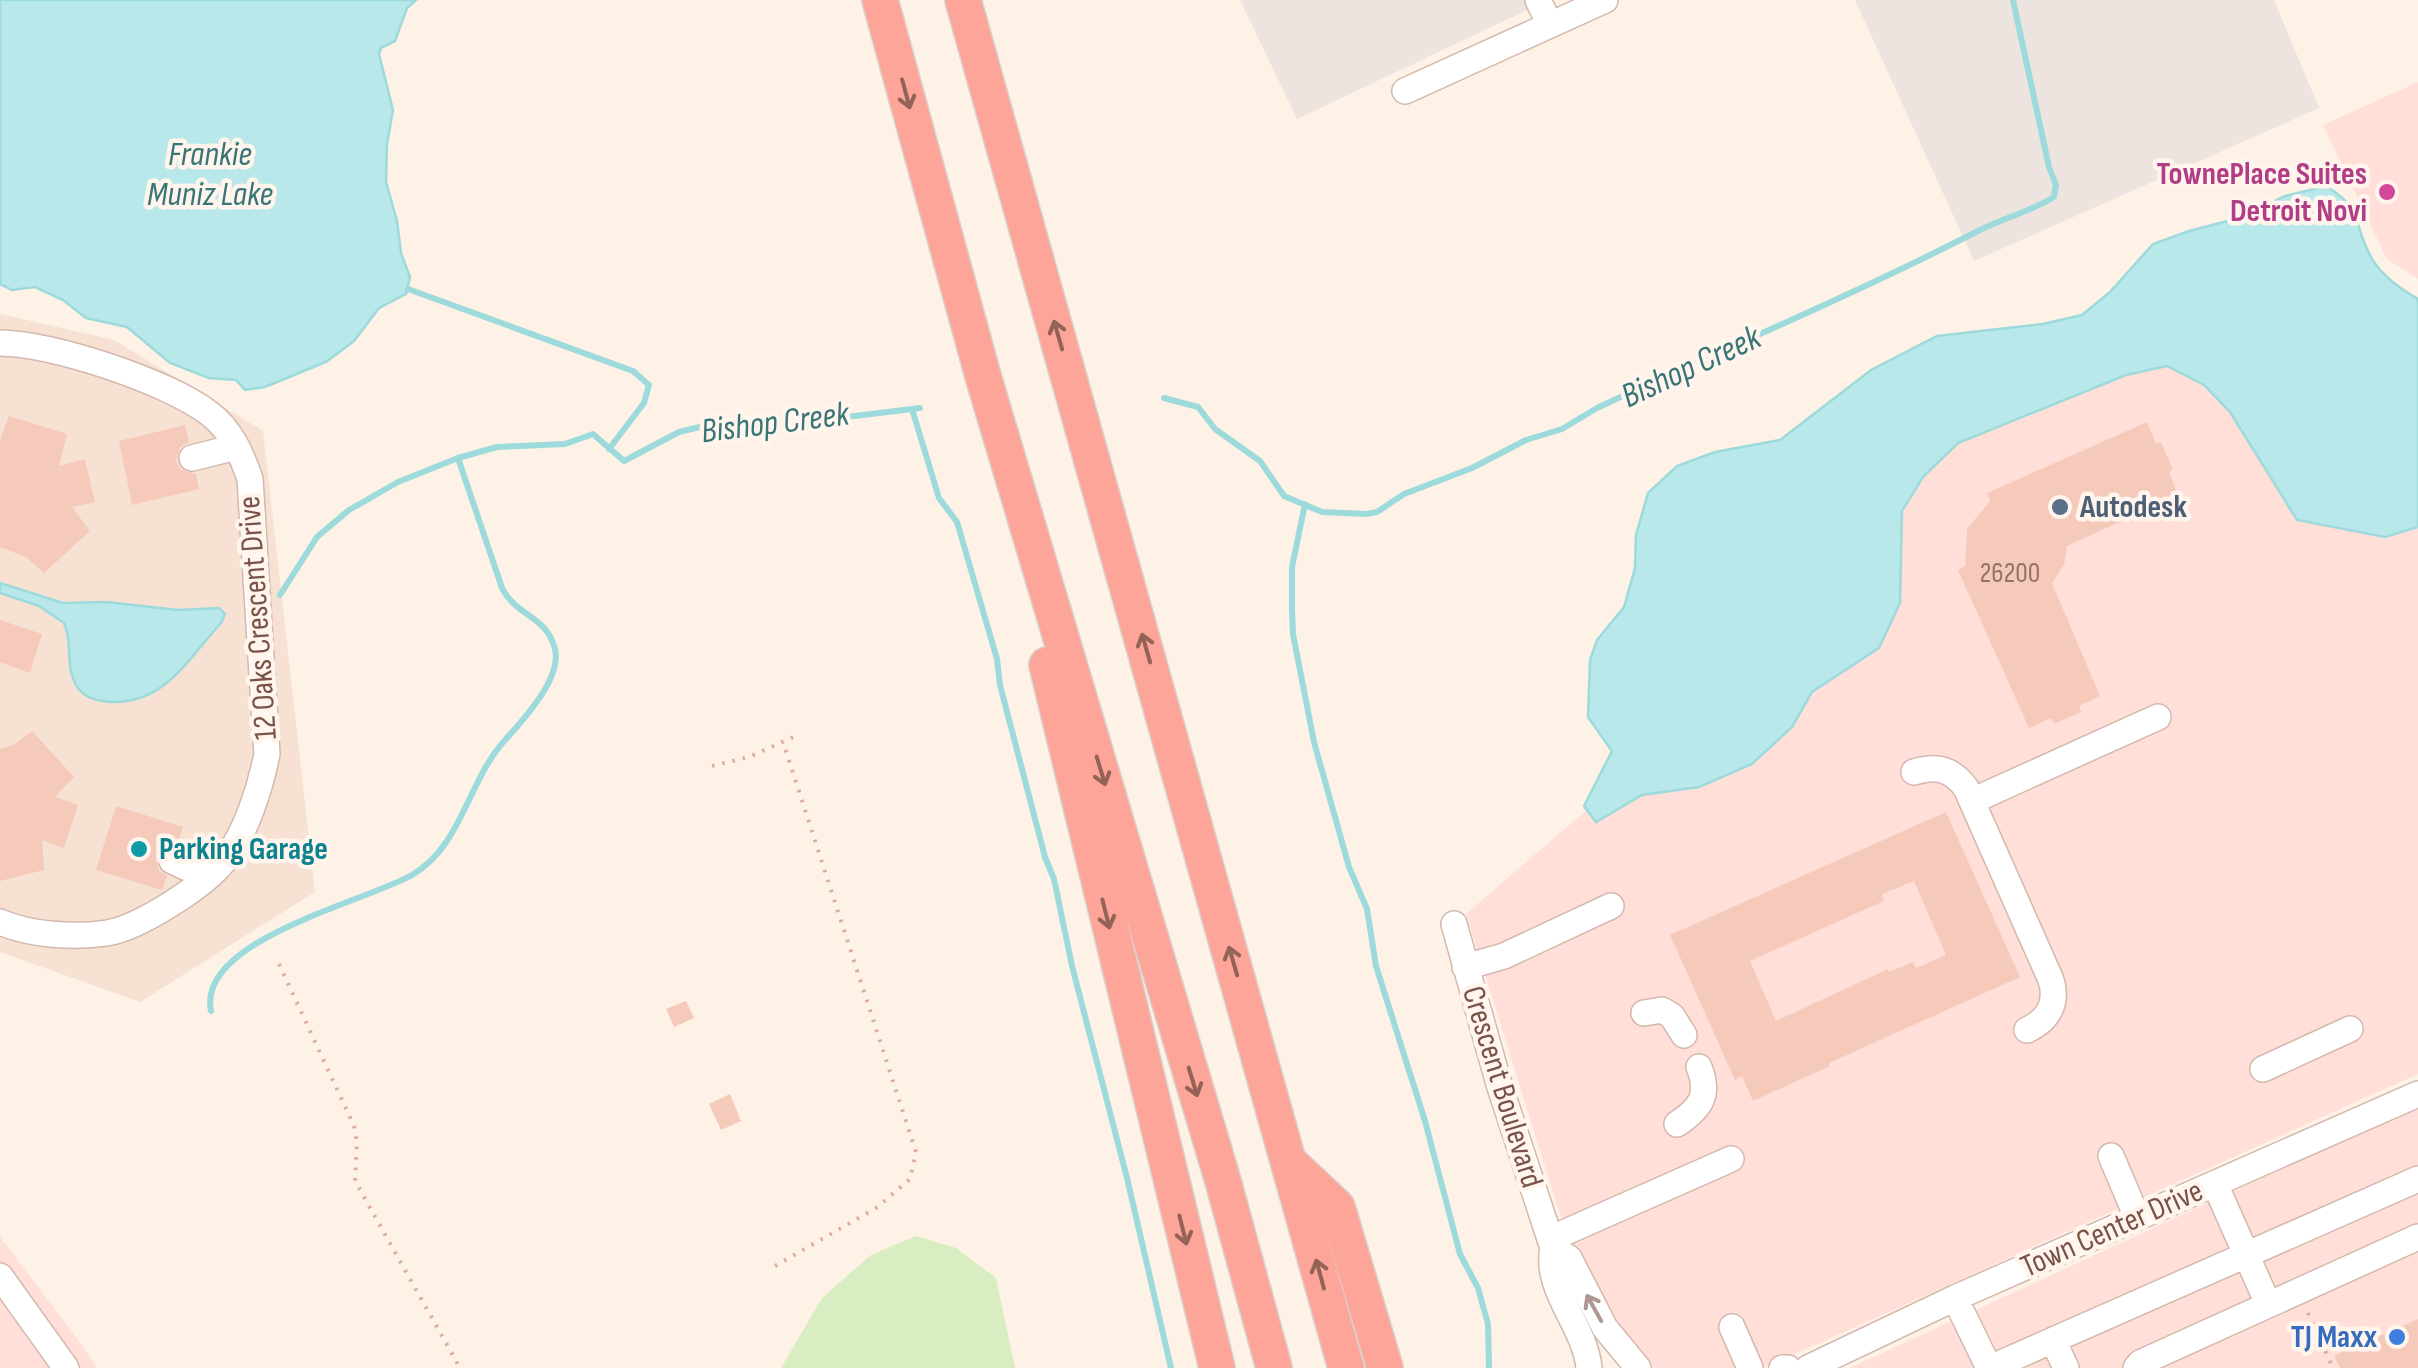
<svg xmlns="http://www.w3.org/2000/svg" width="2418" height="1368" viewBox="0 0 2418 1368" font-family="'Sofia Sans Condensed',sans-serif">
<style>
.residential{fill:#f6e1d3}
.commercial{fill:#ffdfd8}
.industrial{fill:#ede4df}
.green{fill:#d9edc2}
.water{fill:#b8e8e9;stroke:#9ddadb;stroke-width:2.5}
.lines{fill:none;stroke-linecap:round;stroke-linejoin:round}
.stream{stroke:#9ddadb;stroke-width:6}
.building{fill:#f5cabb;fill-rule:evenodd}
.minor-casing{stroke:#d3b9ad;stroke-width:28}
.highway-casing{stroke:#d9cfcc;stroke-width:38}
.path{stroke:#daad9d;stroke-width:4;stroke-dasharray:2.5 8;stroke-linecap:butt}
.minor{stroke:#fff;stroke-width:25}
.highway{stroke:#fca598;stroke-width:35}
.oneway{stroke:#936358}
.oneway2{stroke:#af9891}
.hotel-dot{fill:#d1479c;stroke:#fff5ed;stroke-width:4}
.service-dot{fill:#5c6f8a;stroke:#fff5ed;stroke-width:4}
.culture-dot{fill:#0f9aa8;stroke:#fff5ed;stroke-width:4}
.shop-dot{fill:#3f7fe0;stroke:#fff5ed;stroke-width:4}
.labels{text-anchor:middle;dominant-baseline:central;stroke-width:9;stroke-linejoin:round;paint-order:stroke}
.number-label{font-size:28px;fill:#987165}
.hotel-label{font-size:32px;font-weight:bold;fill:#b23c85;stroke:#fff5ed;text-anchor:end}
.service-label{font-size:32px;font-weight:bold;fill:#4e5e75;stroke:#fff5ed;text-anchor:start}
.street-label{font-size:32px;fill:#795348;stroke:#fff5ed}
.culture-label{font-size:32px;font-weight:bold;fill:#0d838f;stroke:#fff5ed;text-anchor:start}
.shop-label{font-size:32px;font-weight:bold;fill:#366cbe;stroke:#fff5ed;text-anchor:end}
.water-label{font-size:35px;font-style:italic;fill:#387577;stroke:#fff5ed}
</style>
<rect width="100%" height="100%" fill="#fef1e5"/>
<!-- residential -->
<path class="residential" d="M0,314L114,340L263,431L315,892L140,1002L0,952Z"/>
<!-- commercial -->
<path class="commercial" d="M2418,82V279L2387,259L2323,125Z
M2199,308L2418,350V1074L1764,1368H1652L1631,1348L1598,1296L1559,1211L1466,914L1631,772L1940,383Z
M2418,1106V1368H1850Z
M0,1237L82,1345L97,1368H0Z"/>
<!-- industrial -->
<path class="industrial" d="M1240,0H1548L1297,119Z
M1855,0H2274L2319,108L1974,261Z"/>
<!-- green -->
<path class="green" d="M916,1236L956,1248L996,1278L1015,1368H781L822,1298L871,1255Z"/>
<!-- water -->
<path class="water" d="M0,0H416L407,8L395,41L381,48L379,54L393,110L387,144L386,182L397,221L401,253L410,277L406,294L379,308L354,341L326,362L265,387L245,390L236,380L209,378L170,363L127,327L86,318L63,300L35,287L12,290L0,284Z
M2326,186C2366,211 2351,221 2371,257C2382,276 2399,288 2418,299V527L2385,537L2297,520L2230,412L2204,385L2167,366L2126,375L1958,443L1923,477L1902,511L1900,603L1879,648L1812,692L1792,727L1752,764L1699,787L1642,795L1596,822L1584,806L1612,751L1588,717L1590,660L1597,640L1624,607L1635,568L1636,535L1648,493L1677,466L1715,452L1780,440L1871,370L1937,336L2043,324L2082,315L2110,292L2153,244L2189,231L2243,217L2285,196Z
M0,583L63,603L107,602L178,610L219,608L225,614L221,623C187,660 165,704 110,702C97,701 82,697 76,685C65,666 73,642 64,623L39,606L0,593Z"/>
<g class="lines">
<!-- stream -->
<path class="stream" d="M408,289L633,371L649,385L644,403L609,449
M1164,398L1198,407L1215,429L1260,461L1284,496L1322,512L1367,514L1377,512L1404,494L1472,468L1526,440L1562,429L1597,408C1724,349 1853,295 1978,231C2003,218 2030,212 2054,197L2056,185L2049,167L2013,0
M912,409L939,498L957,522L997,659L1000,685L1045,857L1054,879L1072,966L1127,1178L1171,1368
M1305,504L1292,567V611L1293,634L1314,742L1349,867L1367,909L1376,966L1425,1121L1460,1254L1478,1288L1488,1324L1489,1368
M280,595L317,537L349,510L398,482L458,458L497,447L565,444L593,434L624,461L679,432L704,426L806,422L920,408
M211,1011C196,940 365,902 412,875C463,845 468,779 506,739C524,719 562,678 555,649C547,616 517,617 502,588L458,458"/>
</g>
<!-- building -->
<path class="building" d="M9,416L67,434L59,466L85,459L95,502L72,507L90,531L44,573L26,557L0,547V440Z
M2147,422L2156,444L2161,442L2173,470L2169,472L2178,495L2067,546L2064,565L2052,583L2100,696L2079,706L2081,712L2054,724L2051,718L2029,728L1958,570L1965,566L1967,529L1990,501L1987,493Z
M185,425L189,442L180,447L176,461L181,470L196,474L199,489L132,505L119,441Z
M0,620L42,634L30,673L0,662Z
M32,731L74,777L55,797L78,805L64,848L42,840L44,870L0,881V749L14,745Z
M116,806L183,827L177,846L163,847L157,855L158,870L167,876L162,890L96,870Z
M1946,812L2020,977L1829,1063L1830,1066L1753,1101L1742,1076L1735,1080L1670,935ZM1914,881L1946,955L1916,968L1913,962L1889,972L1888,969L1776,1021L1750,961L1884,901L1882,894Z
M686,1001L694,1018L674,1027L666,1009Z
M730,1094L741,1121L721,1130L709,1104Z
M2418,1319V1368H2340L2334,1356Z"/>
<g class="lines">
<defs>
<path id="minor" d="M1538,0L1550,25
M1405,91L1605,0
M0,343C52,343 169,382 210,414C231,430 242,455 250,479L267,754C260,789 246,833 224,861C204,886 139,928 107,933C74,938 30,935 0,922
M192,458L236,447
M1914,772C1937,765 1952,769 1966,788L2051,980C2058,1002 2049,1020 2027,1030
M1972,801L2158,717
M172,861L207,877
M1454,924L1499,1084L1553,1248C1544,1290 1585,1325 1589,1368
M1465,967L1504,956L1611,906
M1644,1013L1662,1010L1672,1016L1684,1035
M2263,1069L2350,1029
M1677,1124C1701,1108 1710,1095 1699,1067
M2111,1156L2137,1217
M2215,1184L2268,1304
M1550,1239L1731,1159
M1553,1248L1569,1258L1605,1328L1638,1368
M0,1276L66,1368
M1955,1298L1989,1368
M1732,1327L1750,1368
M2053,1340L2066,1368
M1782,1368H1788
M1808,1368L1955,1298L2418,1094
M1990,1368L2418,1179
M2136,1368L2140,1363L2418,1237"/>
<path id="highway" d="M880,0L983,376L1223,1181L1274,1368
M963,0L1346,1368
M1047,665L1217,1368
M1289,1162L1337,1207L1385,1368"/>
</defs>
<!-- minor casing -->
<use href="#minor" class="minor-casing"/>
<!-- highway casing -->
<use href="#highway" class="highway-casing"/>
<!-- path -->
<path class="path" d="M712,766L749,757L800,734
M279,964L354,1126L357,1142L355,1181L460,1368
M775,1266L876,1208L910,1179L916,1152L783,742
M2308,1313L2333,1368"/>
<!-- minor -->
<use href="#minor" class="minor"/>
<!-- highway -->
<use href="#highway" class="highway"/>
</g>
<!-- one-way arrows -->
<defs><path id="oneway-shaft" d="M-6 0H5M1.5-3L5.5 0L1.5 3" fill="none" stroke-width="1.6" stroke-linecap="round" stroke-linejoin="round" transform="scale(2.5)"/></defs>
<g class="oneway">
<use href="#oneway-shaft" transform="translate(906 94) rotate(75)"/>
<use href="#oneway-shaft" transform="translate(1058 335) rotate(-106)"/>
<use href="#oneway-shaft" transform="translate(1146 648) rotate(-106)"/>
<use href="#oneway-shaft" transform="translate(1101 771) rotate(73)"/>
<use href="#oneway-shaft" transform="translate(1106 914) rotate(76)"/>
<use href="#oneway-shaft" transform="translate(1233 961) rotate(-106)"/>
<use href="#oneway-shaft" transform="translate(1193 1082) rotate(73)"/>
<use href="#oneway-shaft" transform="translate(1183 1230) rotate(76)"/>
<use href="#oneway-shaft" transform="translate(1320 1274) rotate(-105)"/>
</g>
<use class="oneway2" href="#oneway-shaft" transform="translate(1594 1308) rotate(-119)"/>
<!-- markers -->
<circle class="hotel-dot" cx="2387" cy="192" r="10"/>
<circle class="service-dot" cx="2060" cy="507" r="10"/>
<circle class="culture-dot" cx="139" cy="849" r="10"/>
<circle class="shop-dot" cx="2397" cy="1337" r="10"/>
<g class="labels">
<!-- number labels -->
<g class="number-label">
<text x="2010" y="573">26200</text>
</g>
<!-- hotel labels -->
<g class="hotel-label">
<text x="2367" y="174">TownePlace Suites<tspan x="2367" dy="37">Detroit Novi</tspan></text>
</g>
<!-- service labels -->
<g class="service-label">
<text x="2080" y="507">Autodesk</text>
</g>
<!-- street labels -->
<g class="street-label">
<text transform="translate(258 618) rotate(-94)">12 Oaks Crescent Drive</text>
<text transform="translate(1502 1087) rotate(73)">Crescent Boulevard</text>
<text transform="translate(2112 1229) rotate(-24)">Town Center Drive</text>
</g>
<!-- culture labels -->
<g class="culture-label">
<text x="159" y="849">Parking Garage</text>
</g>
<!-- shop labels -->
<g class="shop-label">
<text x="2377" y="1337">TJ Maxx</text>
</g>
<!-- water labels -->
<g class="water-label">
<text x="210" y="154">Frankie<tspan x="210" dy="40">Muniz Lake</tspan></text>
<text transform="translate(1691 367) rotate(-25)">Bishop Creek</text>
<text transform="translate(775 423) rotate(-7)">Bishop Creek</text>
</g>
</g>
</svg>
